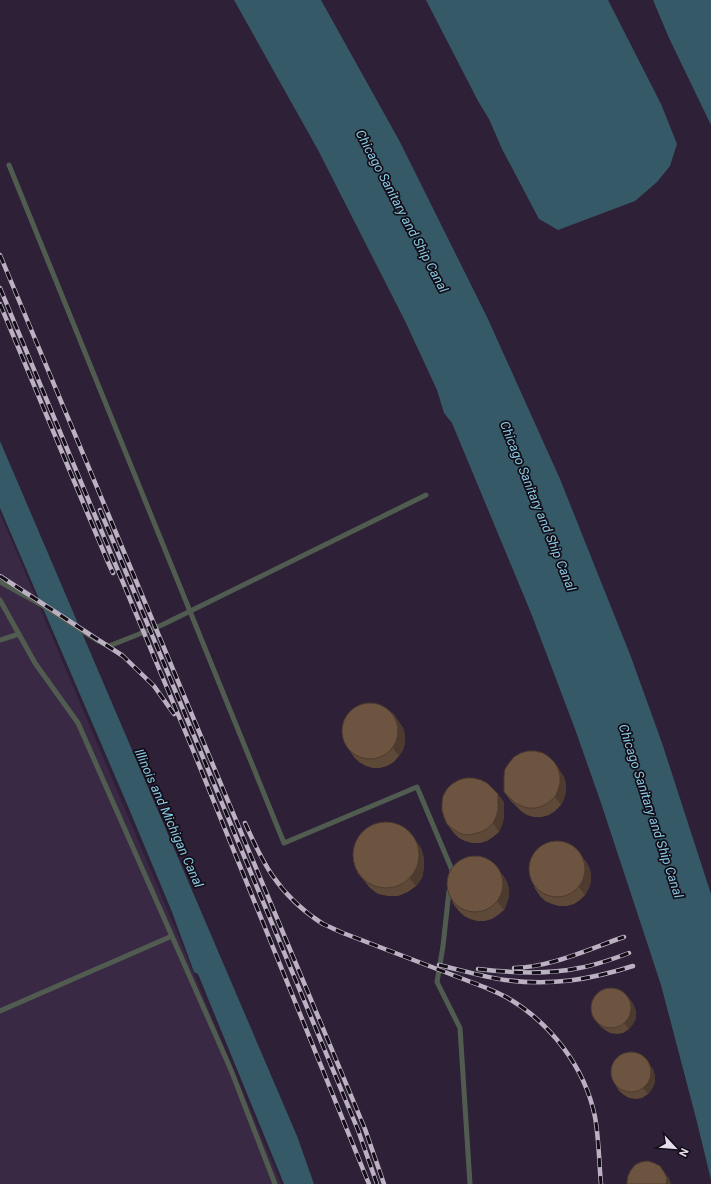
<svg xmlns="http://www.w3.org/2000/svg" width="711" height="1184" viewBox="0 0 711 1184" font-family="Roboto,sans-serif">
<style>
.built{fill:#3a2944}
.water{fill:#365967}
.lines{fill:none;stroke-linecap:round;stroke-linejoin:round}
.service{stroke:#515c51;stroke-width:5}
.rail-casing{stroke:#bbb1c3;stroke-width:4.5}
.rail{stroke:#130d17;stroke-width:3;stroke-dasharray:9;stroke-linecap:butt}
.wall{fill:#5e4838}
.shaded-wall{fill:#4c3b2e}
.building{fill:#6d5441;stroke:#4c3b2e}
.labels{text-anchor:middle;dominant-baseline:central;stroke-width:3.5;stroke-linejoin:round;paint-order:stroke}
.water-label{font-size:13px;font-style:italic;fill:#88cae4;stroke:#130d17}
</style>
<rect width="100%" height="100%" fill="#2e2037"/>
<!-- built -->
<path class="built" d="M0,513L169,914L281,1184H0Z"/>
<!-- water -->
<path class="water" d="M234,0H321L400,142L487,317L560,479L631,657L662,743L711,894V1180L697,1122L661,985L601,803L575,729L531,613L452,423L444,413L437,390L405,321L318,150Z
M426,0H608L661,104L677,144L670,166L657,182L635,201L558,230L539,219L502,149L489,119L478,101Z
M653,0H711V125L669,38Z
M0,441L297,1136L314,1184H284L198,974L194,972L172,912L127,804L0,508Z"/>
<g class="lines">
<!-- service -->
<path class="service" d="M9,165L284,843L417,787L452,870L451,875
M0,582L40,604L98,641L109,646L162,625L426,495
M0,600L35,663L78,723L231,1070L275,1184
M0,640L19,634
M449,891L443,946L437,982L460,1028L470,1184
M0,1011L172,936"/>
<defs>
<path id="rail" d="M0,255L365,1129L384,1184
M0,288L195,755L369,1184
M0,304L107,560L113,573
M100,510L358,1130L377,1184
M0,576L123,656L154,686L174,714
M245,823C253,841 261,859 272,875C285,894 304,912 323,924C330,927 336,930 343,933L484,987C491,990 499,993 506,997C550,1022 585,1067 595,1117C599,1139 599,1162 601,1184
M439,965C461,970 483,977 505,980C551,986 589,980 633,966
M514,968C551,967 589,949 624,937
M478,969C512,973 546,975 579,968C596,965 613,959 629,953"/>
</defs>
<!-- rail casing -->
<use href="#rail" class="rail-casing"/>
<!-- rail -->
<use href="#rail" class="rail"/>
</g>
<!-- wall -->
<path class="wall" d="M393,713L403,728L405,735V743L403,750L399,756L394,762L387,766L380,768H373L366,766L359,762L354,757L348,748Z
M554,762L564,777L566,784V792L564,799L561,805L555,811L549,815L542,817H534L527,815L521,811L510,800L504,792Z
M504,802V818L502,825L499,832L493,837L487,841L480,843H472L465,841L459,838L453,832L447,824Z
M421,848L424,858V868L422,878L416,886L408,892L398,896H388L378,894L370,888L357,872Z
M585,860L589,867L591,874V881L589,888L585,895L580,900L574,904L567,906H559L552,904L545,901L540,896L534,887Z
M503,875L507,882L509,889V896L507,903L504,910L498,915L492,919L485,921H477L470,919L464,916L458,910L452,902Z
M629,998L633,1004L636,1011V1018L633,1024L629,1029L623,1033L617,1034L610,1033L605,1030L600,1026L596,1020Z
M648,1063L653,1069L655,1076V1082L652,1089L648,1094L642,1098L636,1099L629,1098L624,1095L619,1091L615,1084Z"/>
<!-- shaded-wall -->
<path class="shaded-wall" d="M393,713L403,728L405,735V743L403,750L399,756L393,748Z
M554,762L564,777L566,784V792L564,799L561,805L555,797Z
M498,794L504,802V818L502,825L499,832L493,823Z
M415,839L421,848L424,858V868L422,878L416,886L410,878Z
M579,852L589,867L591,874V881L589,888L585,895L579,887Z
M497,867L507,882L509,889V896L507,903L504,910L498,902Z
M629,998L633,1004L636,1011V1018L633,1024L629,1029L624,1023Z
M648,1063L653,1069L655,1076V1082L652,1089L648,1094L643,1088Z
M664,1172L669,1178L671,1184H666Z"/>
<!-- building -->
<path class="building" d="M342 731a28 28 0 1 1 56 0a28 28 0 1 1-56 0Z
M528,751H535L543,753L549,757L554,762L558,768L560,776V783L558,790L555,797L549,802L543,806L536,808H528L521,806L515,803L504,792V776L505,769L509,763L514,757L521,753Z
M466,778H473L481,780L487,783L498,794V810L496,817L493,823L487,829L481,832L474,834L466,835L459,833L453,829L447,824L444,817L442,810V803L443,796L447,789L452,784L459,780Z
M353 855a33 33 0 1 1 66 0a33 33 0 1 1-66 0Z
M529 869a28 28 0 1 1 56 0a28 28 0 1 1-56 0Z
M447 884a28 28 0 1 1 56 0a28 28 0 1 1-56 0Z
M591 1008a20 20 0 1 1 40 0a20 20 0 1 1-40 0Z
M611 1072a20 20 0 1 1 40 0a20 20 0 1 1-40 0Z
M648,1161L654,1163L660,1166L664,1172L667,1178L666,1184H627V1182L628,1176L631,1170L635,1165L641,1162Z"/>
<g class="labels">
<!-- water labels -->
<g class="water-label">
<text transform="translate(402 211) rotate(62)">Chicago Sanitary and Ship Canal</text>
<text transform="translate(538 506) rotate(68)">Chicago Sanitary and Ship Canal</text>
<text transform="translate(651 811) rotate(72)">Chicago Sanitary and Ship Canal</text>
<text transform="translate(169 818) rotate(66)">Illinois and Michigan Canal</text>
</g>
</g>
<!-- north arrow -->
<g transform="translate(675 1148) rotate(116)" stroke="#130d17" stroke-width="3" paint-order="stroke">
<path d="M0-3L7 15L0 10L-7 15Z" fill="#e6dded"/>
<text y="-6" font-size="11" font-weight="bold" text-anchor="middle" fill="#e6dded">N</text>
</g>
</svg>
